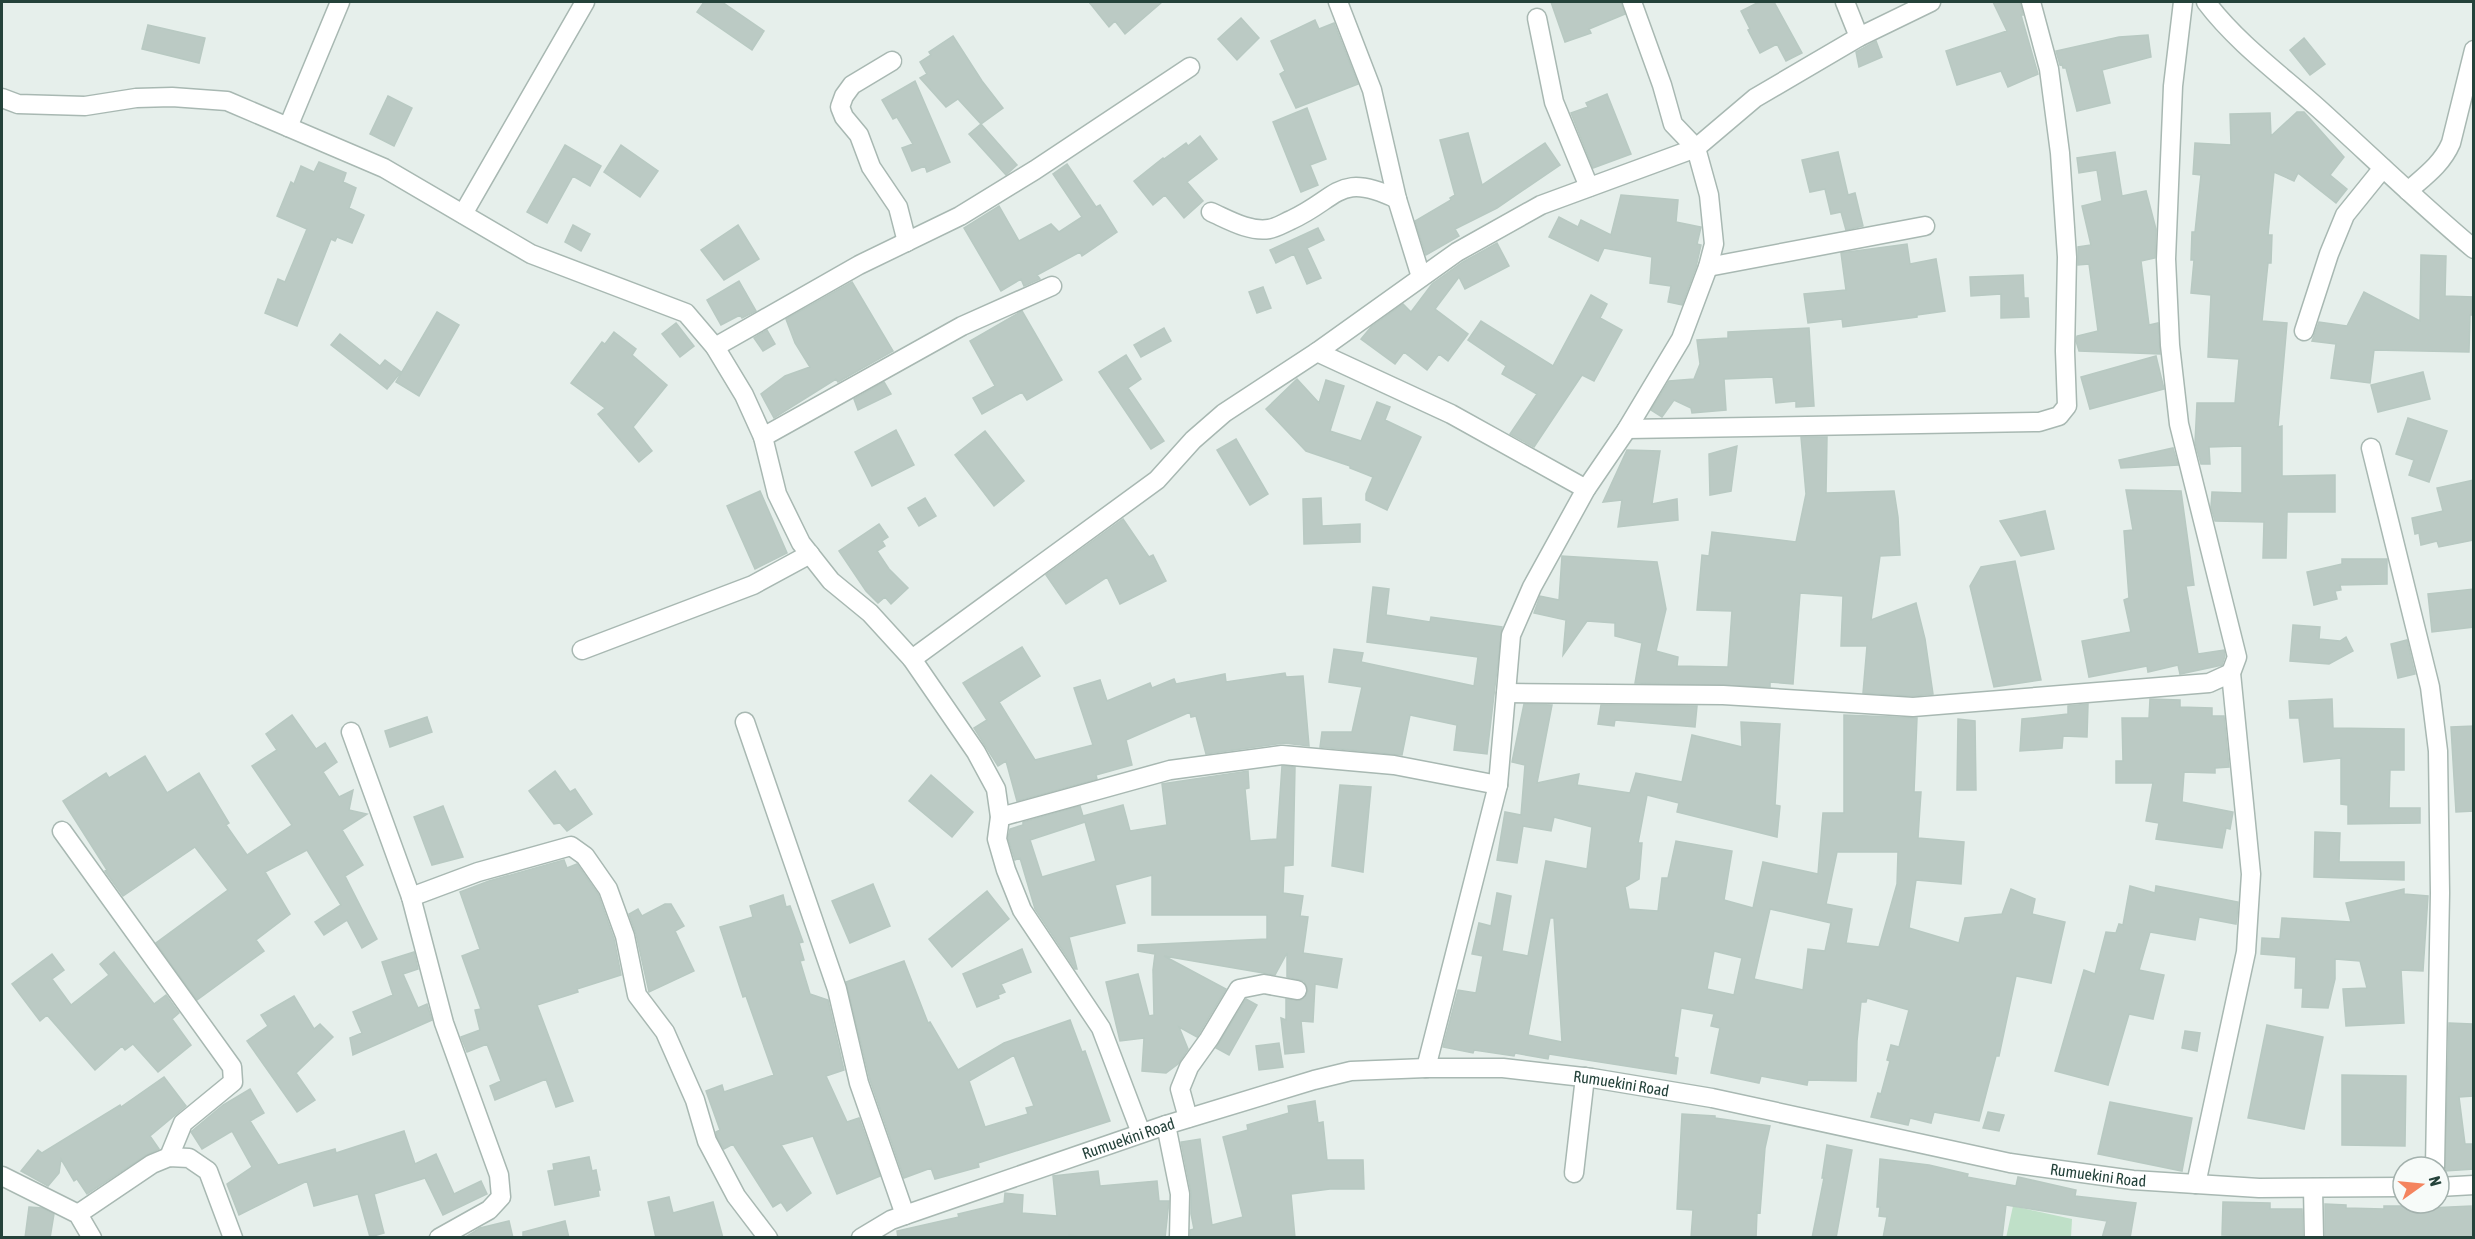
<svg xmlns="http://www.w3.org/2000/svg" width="2475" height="1239" viewBox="0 0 2475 1239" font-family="'Asap Condensed',sans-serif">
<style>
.green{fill:#bfe0c8}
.building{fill:#bbcac4;stroke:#b8c9c2;stroke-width:1.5;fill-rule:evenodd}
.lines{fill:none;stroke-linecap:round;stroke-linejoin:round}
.minor-casing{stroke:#a8b8b2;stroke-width:21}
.minor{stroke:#fff;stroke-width:18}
.labels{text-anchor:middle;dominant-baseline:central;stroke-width:5;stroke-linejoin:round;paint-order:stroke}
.street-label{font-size:16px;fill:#24423a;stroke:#f7fbf9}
</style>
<rect width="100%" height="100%" fill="#e6efeb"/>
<!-- green -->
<path class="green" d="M2013,1206L2072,1219L2071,1237L2006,1238Z"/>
<!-- building -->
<path class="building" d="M704,2H722L764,31L752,50L697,12Z
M1089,2H1162L1125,34L1115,21L1109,27Z
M1551,2H1621L1625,14L1589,29L1591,33L1565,42Z
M1759,2H1774L1802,53L1786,61L1777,44L1760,53L1748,30L1750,29L1741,11Z
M1993,2H2020L2023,15H2021L2038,74L2008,87L2001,71L1957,85L1946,51L2007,31Z
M1241,18L1259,38L1237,60L1218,39Z
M1315,20L1319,29L1334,23L1358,84L1296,108L1280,74L1285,71L1271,41Z
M148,25L205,38L199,63L142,49Z
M2148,35L2151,57L2102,70L2110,103L2077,111L2066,68H2063L2062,64L2060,65L2056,51L2119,37Z
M953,36L982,81L1003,108L981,124L958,99L946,107L920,78L927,74L920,62L931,55L929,52Z
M2304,38L2325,64L2310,75L2290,50Z
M1876,41L1882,57L1859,67L1856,52Z
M915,81L950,162L927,172L925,166L912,171L902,148L913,144L897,117L893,119L882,100Z
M1607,94L1631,154L1593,168L1571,113L1588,107L1586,103Z
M388,96L412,108L394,146L370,134Z
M1307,108L1326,159L1310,165L1318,185L1301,192L1273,122Z
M2297,112H2304L2344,157L2330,175L2347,189L2336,203L2298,173L2294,181L2274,172L2268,235H2272L2271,263H2268L2262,321L2287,323L2278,427L2282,426V476L2335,475V512H2287L2286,558H2263L2264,522L2215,521L2211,507L2212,492L2242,493V446L2209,447L2210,464H2201L2195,443L2197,403H2235L2239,359L2208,357L2211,295L2191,293L2194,260H2191L2192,232H2195L2201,175L2193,174L2195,143L2231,145L2230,114L2270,113L2271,136Z
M981,124L1017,165L1006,175L969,134Z
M1468,133L1482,185L1545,143L1560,165L1497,208L1455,229L1459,236L1426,255L1415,221L1451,200L1450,198L1455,195L1440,140Z
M1200,136L1217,159L1187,182L1203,201L1184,218L1165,195L1153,205L1134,181L1163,158L1164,159L1186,143L1188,146Z
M565,145L601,166L590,186L573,176L547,223L527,212Z
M621,145L658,171L640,197L604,172Z
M1838,152L1848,195L1855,193L1863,226L1846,230L1841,212L1831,214L1825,189L1810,192L1802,160Z
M2115,152L2122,196L2146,191L2156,229L2155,258L2141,261L2149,325L2158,323L2160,354L2079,351L2076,341L2077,336L2098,331L2089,264L2078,265V247L2091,245L2082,206L2102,201L2097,170L2079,173L2077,158Z
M319,162L346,173L343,182L356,188L349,208L364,215L352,243L337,237L335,241L331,239L297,326L265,313L278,279L285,282L307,229L277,216L291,182L294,184L301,166L314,172Z
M1067,164L1096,207L1100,205L1117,232L1082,256L1080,252L1037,275L1040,279L1024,286L1021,279L1001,291L964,228L999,206L1019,241L1051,224L1059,232L1082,217L1053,174Z
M1621,195L1678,200L1676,222L1701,227L1697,244L1701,245L1696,267L1682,305L1668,302L1671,286L1650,283L1652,257L1604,248L1598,261L1549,237L1559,217L1578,227L1581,220L1611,235Z
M573,225L590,234L581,251L565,242Z
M738,225L759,259L724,280L701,250Z
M1318,228L1324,240L1307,248L1321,278L1307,284L1294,254L1276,263L1270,250Z
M1497,243L1509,266L1465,289L1459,277L1435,309L1468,334L1448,361L1439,354L1427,370L1404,352L1395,364L1361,339L1371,327L1403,304L1411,312L1432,284L1463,262Z
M1907,244L1910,264L1936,259L1945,311L1917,315V317L1843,327L1842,319L1808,323L1804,294L1846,290L1841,253Z
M2421,255L2446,256L2445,296L2474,297V315H2470L2469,352L2374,350L2370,383L2331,378L2336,344L2312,341L2319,322L2347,326L2364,292L2420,321Z
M2023,275L2024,298H2028L2029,317L2001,318V294L1971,296L1970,277Z
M739,281L756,311L742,318L740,315L721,325L707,300Z
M852,282L893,351L838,382L836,379L774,418L761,394L785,376L810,367L795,343L786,319Z
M1263,287L1271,308L1257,313L1249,292Z
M1591,295L1607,304L1600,318L1622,330L1594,381L1582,375L1534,447L1510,434L1537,394L1502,374L1506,366L1468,340L1481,321L1553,366Z
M1022,311L1062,380L1027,400L1022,392L982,414L973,398L995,386L970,341Z
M437,312L459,325L419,396L396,382Z
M676,323L694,346L680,357L662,334Z
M1164,328L1171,341L1141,357L1134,345Z
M1809,328L1814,406L1796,407V401L1776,403L1773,377L1724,379L1726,410L1692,413L1691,408L1674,400L1662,417L1651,410L1669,381L1694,379L1700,364L1697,340L1728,338V332Z
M767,330L775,344L763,351L754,338Z
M614,332L636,349L632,355L667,385L633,427L652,451L639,462L598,414L605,408L571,383L602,342L605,344Z
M340,334L380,366L385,360L401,372L387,389L331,345Z
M1126,355L1141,379L1128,388L1164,441L1151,449L1099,372Z
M2156,356L2164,389L2090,409L2081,377Z
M2423,372L2430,399L2378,412L2371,385Z
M1297,379L1319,403L1326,380L1344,386L1330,431L1361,441L1377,402L1390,407L1385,420L1421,437L1387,510L1366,500V494L1373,477L1350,468V466L1306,451L1266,409Z
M884,382L891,394L858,410L854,399Z
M2408,418L2447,431L2429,482L2409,475L2414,460L2396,454Z
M896,430L914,465L872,486L855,452Z
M985,431L1024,481L994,506L955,455Z
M1801,437H1827L1826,493L1894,491L1898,517L1900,555L1880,556L1871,620L1916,603L1925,639L1933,694L1913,696L1863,693L1867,646H1841L1843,596L1800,593L1793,684L1770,682V687L1635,683L1642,643L1615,636V623L1587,621L1563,655L1566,620L1534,613L1540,596L1559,600L1562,556L1657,562L1666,609L1656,651L1678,657L1677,666L1728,667L1732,611L1697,610L1702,555L1709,556L1712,532L1796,542L1806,494Z
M1236,439L1268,494L1250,505L1217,450Z
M1737,446L1731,491L1710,495L1709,454Z
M2173,448L2178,465L2121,468L2119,460Z
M1627,450L1660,451L1652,504L1677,499L1678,520L1618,527L1622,500L1603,502Z
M2474,480V540L2439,547L2437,541L2421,545L2419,533L2415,534L2412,518L2443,511L2437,488Z
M2126,490L2181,491L2194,585L2186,586L2198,654L2224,650L2225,656L2222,665L2180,674L2178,665L2148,672L2147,666L2089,677L2082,641L2131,632L2124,600L2129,598L2124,531L2133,530Z
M760,491L787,553L755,569L727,506Z
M925,498L936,516L919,526L908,508Z
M1321,498L1322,526L1360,524V542L1304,544L1303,499Z
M2045,511L2054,549L2021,556L2000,521Z
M1123,519L1149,557L1153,555L1166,581L1120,604L1107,577L1066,604L1046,575Z
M879,524L888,537L882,541L885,546L877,551L889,569L908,588L891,604L885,597L878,603L866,591L839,551Z
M2342,559H2387V584L2340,585L2341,590L2335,591L2337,599L2314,605L2307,572L2342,564Z
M2015,561L2041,680L1994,687L1970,586L1981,567Z
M1373,587L1389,589L1386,615L1430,622L1431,617L1502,627L1487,754L1454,750L1457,725L1410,715L1402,755L1320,747L1322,732H1352L1362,687L1329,682L1334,649L1363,653L1361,662L1474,686L1478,657L1367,642Z
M2474,589V627L2432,632L2428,594Z
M2293,625L2320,627L2319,639L2340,641L2346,637L2353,651L2329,664L2290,661Z
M2407,640L2415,674L2398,678L2391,644Z
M1022,647L1040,676L999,702L1035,760L1093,745L1074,688L1100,680L1107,701L1150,683L1152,688L1174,679L1176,684L1225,674L1226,682L1285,673L1286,677L1303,676L1309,746L1284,743L1206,754L1196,716L1191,717L1190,712L1126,740L1132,765L1096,775L1097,779L1017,801L1006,761L998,766L974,728L987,720L963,683Z
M2150,699L2180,700V707L2212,708V716H2224L2229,767L2215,768V773L2184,772L2182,802L2233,812L2230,829L2226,828L2222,848L2156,839L2159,823L2146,821L2153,783H2116V761H2123L2122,718H2149Z
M2332,699L2333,728L2404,729V770H2390L2389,808H2420V823L2348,824V805L2341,804V758L2304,762L2299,718H2290L2289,701Z
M1524,704L1552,705L1537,783L1579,774L1577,785L1630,793L1636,773L1682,782L1692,735L1742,747L1741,722L1780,724L1775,805L1780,806L1777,837L1677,812L1679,803L1647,795L1638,843H1642L1639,879L1625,887L1629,909L1658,911L1662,878H1668L1676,841L1732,851L1724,900L1753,908L1763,862L1818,874L1823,813H1844V715L1917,718L1914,792H1921L1918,838L1964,842L1961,884L1916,880L1909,928L1959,943L1965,918L2002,914L2011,889L2035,899L2032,914L2065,922L2051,983L2016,976L1999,1056H1996L1979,1121L1934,1112L1931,1123L1910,1118L1908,1125L1871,1117L1878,1093L1881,1094L1890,1061L1887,1060L1891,1045L1899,1047L1909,1010L1867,998L1866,1002H1861L1857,1041L1856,1081L1808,1080L1807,1085L1761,1076L1759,1083L1711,1073L1720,1028L1711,1026L1714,1014L1681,1008L1674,1057L1678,1058L1676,1074L1549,1054L1548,1059L1515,1053L1514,1056L1474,1050L1473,1053L1443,1047L1458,990L1476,993L1483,956L1472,954L1479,923L1491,926L1497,893L1511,896L1502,951L1528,956L1546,861L1587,869L1592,827L1554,817L1551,831L1523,826L1517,863L1497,860L1505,812L1521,815L1525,765L1512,762ZM1837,852H1898L1897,884L1879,947L1846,943L1852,909L1826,904ZM1770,909L1831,923L1825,951L1808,949L1803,990L1754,979ZM1550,918H1554L1562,1042L1528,1035ZM1714,951L1742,958L1734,995L1707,989Z
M2088,704L2087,737L2063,736L2062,748L2020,751L2022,719L2068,714V706Z
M1601,705L1697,706L1695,727L1615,720L1614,726L1598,724Z
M292,715L316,749L325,743L337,762L323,772L339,797L353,790L349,810L367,814L342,830L363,865L345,876L377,939L362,948L347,920L324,935L315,922L341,905L307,850L265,872L290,914L256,940L264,951L197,1000L156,943L228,890L195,847L123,896L105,871L107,870L63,801L106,773L109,778L145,756L167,793L199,773L229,823L226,825L247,855L292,825L252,766L277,750L266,734Z
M427,717L432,732L390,747L385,731Z
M1958,719L1975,721L1976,790H1957Z
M2474,726V811L2456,812L2451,727Z
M1282,766L1295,767L1293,865L1284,866L1283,893L1303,896L1300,916L1308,917L1303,953L1342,959L1337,988L1315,984L1313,1022L1301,1021L1304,1052L1285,1054L1281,1018L1286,1020V999L1301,1000L1308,991L1304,981L1287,977V953L1275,975L1164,956L1226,989L1197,1037L1179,1027L1188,1049L1178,1064L1166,1073L1142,1071L1144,1038L1120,1041L1106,982L1138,974L1149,1016L1154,1015L1153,970L1155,954L1138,951V945L1267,939V915H1152V875L1115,885L1125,923L1069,937L1077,969H1075L1035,909L1020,858L1015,860L1008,838L1010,829L1023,825V822L1080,806L1083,816L1123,805L1130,831L1167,825L1162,784L1248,771L1249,788L1245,789L1250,841L1277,839ZM1085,822L1096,861L1042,877L1030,840Z
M555,771L570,792L575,789L592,814L567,831L560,823L554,824L529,791Z
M931,775L973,812L952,837L909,801Z
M1340,785L1371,787L1363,872L1332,866Z
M443,806L463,857L432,865L414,817Z
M2315,832L2340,833L2339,862H2404V880L2314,877Z
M564,860L567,868L577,864L598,894L614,939L621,975L577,989L578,992L537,1005L573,1101L556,1107L546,1079L495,1100L490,1086L501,1081L487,1044L467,1052L461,1037L480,1030L475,1010L481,1009L462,956L480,949L460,892L489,881Z
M873,884L890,926L850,943L832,901Z
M2130,886L2155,893L2156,886L2238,902L2237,917L2236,924L2199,917L2195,940L2150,932L2139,970L2164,975L2153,1019L2129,1014L2108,1085L2055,1071L2084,970L2095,974L2106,932L2116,933L2119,924L2123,925Z
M2404,889V894L2428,896L2423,971L2401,970L2404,1023L2346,1026L2343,989L2367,988L2360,961L2335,959V979L2328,1008L2302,1007L2303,988H2295L2296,957L2261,954L2262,938L2280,939L2282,918L2351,922L2346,903Z
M987,891L1009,919L952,967L929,939Z
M783,895L786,907L790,906L803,942L799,943L804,960L800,961L810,994L828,1000L844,1070L826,1076L847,1122L859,1118L880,1176L837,1194L813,1136L781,1145L811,1193L787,1211L781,1202L773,1207L733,1144L724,1149L717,1137L716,1132L720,1130L706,1091L722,1085L724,1092L774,1075L746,996L743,997L720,927L753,917L750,906Z
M665,904H671L684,926L675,931L694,971L649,992L636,934L629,914L638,909L642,916Z
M1022,949L1031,972L1001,984L1005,992L998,995L999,998L977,1007L963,974Z
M114,952L154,1004L166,995L179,1013L172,1019L191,1045L158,1072L133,1044L125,1050L122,1046L95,1070L47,1015L40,1021L12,984L52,954L64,970L52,979L71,1005L109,975L100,964Z
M414,952L418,969L403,974L418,1008L427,1004L432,1020L353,1055L350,1038L362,1033L353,1012L393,995L382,962Z
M904,961L928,1023L930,1022L958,1070L1004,1043L1070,1020L1082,1052L1085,1051L1110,1121L978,1163L979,1167L935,1179L931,1168L904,1178L870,1080L846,982ZM1014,1055L1034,1106L1026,1108L1028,1114L985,1127L969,1081Z
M294,996L314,1029L320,1024L333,1037L296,1073L315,1100L297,1112L247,1041L268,1026L261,1015Z
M1246,999L1257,1005L1229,1055L1216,1048Z
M2449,1023L2472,1024L2473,1096L2459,1097L2465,1144H2474V1169L2445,1171Z
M2267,1025L2323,1037L2304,1129L2248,1118Z
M2185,1031L2200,1033L2197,1051L2182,1048Z
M1279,1043L1283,1067L1259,1070L1256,1046Z
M2342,1075L2406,1076L2405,1146L2342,1145Z
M164,1077L186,1106L150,1136L159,1149L146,1155L87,1194L77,1179L74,1181L61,1159L59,1173L48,1186L21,1171L38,1150L42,1153L120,1105L121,1107Z
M250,1089L264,1113L250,1121L278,1165L335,1149L336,1153L404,1131L415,1164L436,1154L454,1194L481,1181L487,1194L443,1215L425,1178L374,1194L384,1233L370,1237L358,1194L314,1206L307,1181L239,1215L227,1184L252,1167L232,1131L202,1149L191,1132L223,1105Z
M1315,1101L1318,1123L1323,1122L1327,1160H1363L1364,1189H1330L1291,1194L1295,1238H1190V1230L1194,1229L1191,1214V1192L1181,1142L1200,1139L1212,1225L1243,1217L1223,1137L1248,1130L1247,1125L1289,1113L1288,1106Z
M2110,1102L2192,1118L2182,1171L2098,1154Z
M1988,1112L2004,1115L1999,1131L1983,1128Z
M1682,1114L1715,1116V1118L1770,1126L1765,1148L1760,1213L1757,1212L1756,1238H1691L1693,1210L1677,1209Z
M1827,1145L1852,1150L1836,1238H1812L1824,1178H1822Z
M589,1157L592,1171L596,1170L600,1190H598L599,1196L555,1205L548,1171L554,1170L553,1164Z
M1880,1159L1929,1165L1968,1174L1967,1177L2016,1186L2018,1177L2076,1190L2075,1196L2136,1203L2130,1238H2102L2107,1221L2006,1205L2002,1238H1883L1887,1217L1879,1216L1880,1207H1877Z
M1098,1171L1100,1186L1157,1181L1159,1201H1169L1165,1238H1087L1069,1235V1238H898L897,1231L959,1217L958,1214L1004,1203L1005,1193L1023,1195L1022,1213L1057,1216L1053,1176Z
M669,1197L673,1213L713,1202L723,1238H656L648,1202Z
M2223,1202L2270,1203V1209H2302L2303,1237L2222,1235Z
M2325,1204L2346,1205V1208L2384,1209V1206H2407V1209L2471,1206L2473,1237L2407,1236V1238H2325Z
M29,1207L42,1208L54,1214L50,1238H25Z
M509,1221L513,1238H464L480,1228Z
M565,1221L569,1238H523V1232Z"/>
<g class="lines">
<defs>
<g id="minor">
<path d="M1338,2L1372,90L1397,199L1421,277"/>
<path d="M1845,2L1859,37"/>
<path d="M2183,2L2173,86L2166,259L2170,345L2179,424L2237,657L2231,673L2251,874L2246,952L2196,1184"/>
<path d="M2206,2C2237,43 2280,74 2318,108C2370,155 2420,204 2474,249"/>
<path d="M1537,18L1554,102L1589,187"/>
<path d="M892,61L852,85L844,96L840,107L844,117L859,135L871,167L898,207L907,242"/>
<path d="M2,98L18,104L85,106L136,98L172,97L227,101L384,168L531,254L686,313L715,347L744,395L763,437L777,494L801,543L831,581L870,613L912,659L976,752L996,789L1000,817L997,839L1006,870L1022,910L1101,1028L1141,1133"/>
<path d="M288,127L340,2"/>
<path d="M2408,191C2425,176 2442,164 2451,143L2474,50"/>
<path d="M1211,212C1229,220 1249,232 1269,229C1276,228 1284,223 1291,220C1339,198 1338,171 1397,199"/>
<path d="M463,214L585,2"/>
<path d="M1708,267L1925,226"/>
<path d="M2304,331L2329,254L2345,215L2383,168"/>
<path d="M715,347L859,265L960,216L1035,170L1190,67"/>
<path d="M1317,352L1451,414L1586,489"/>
<path d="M1627,429L2039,422L2059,416L2067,406L2065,351L2067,257L2060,153L2049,69L2031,2"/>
<path d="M763,437L962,326L1052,286"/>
<path d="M2371,448L2430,687L2438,751L2440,893L2435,1167"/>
<path d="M582,650L753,585L810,554"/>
<path d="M912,659L1157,480L1193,440L1224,413L1317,352L1457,252L1541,205L1696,148L1755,98L1859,37L1931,2"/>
<path d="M1506,693L1723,695L1913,707L2209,683L2231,673"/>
<path d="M745,722L837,989L859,1083L905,1215"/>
<path d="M351,732L411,897L444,1023L499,1175L501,1197L489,1210L439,1238"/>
<path d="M1000,817L1170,770L1282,755L1394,765L1498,785"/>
<path d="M62,831L232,1067L233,1082L183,1123L169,1157"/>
<path d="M411,897L478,872L571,846L585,856L608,889L625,936L637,995L665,1032L695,1100L707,1141L736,1196L768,1238"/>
<path d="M1426,1068L1498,785L1511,635L1532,587L1586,489L1627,429L1681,339L1708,267L1714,244L1709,195L1696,148L1673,124L1662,85L1632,2"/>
<path d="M1188,1118L1180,1089L1189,1067L1209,1039L1239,989L1264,984L1297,990"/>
<path d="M1166,1125L1180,1194L1179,1238"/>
<path d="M1574,1173L1585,1077"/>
<path d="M2,1176L78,1214L92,1238"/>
<path d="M2439,1187L2474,1185"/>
<path d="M2313,1188L2314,1238"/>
<path d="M78,1214L152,1164L169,1157L189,1158L208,1171L233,1238"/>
<path id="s1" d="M861,1238L891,1220L905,1215L1166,1125L1314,1080L1351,1071L1426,1068H1503L1592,1078L1712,1098L2010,1163L2133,1180L2259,1188L2403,1187"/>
</g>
</defs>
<!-- minor casing -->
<use href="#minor" class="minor-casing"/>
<!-- minor -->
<use href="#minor" class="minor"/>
</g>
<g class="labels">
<!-- street labels -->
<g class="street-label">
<text stroke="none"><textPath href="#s1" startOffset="790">Rumuekini Road</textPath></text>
<text stroke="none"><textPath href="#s1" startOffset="286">Rumuekini Road</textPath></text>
<text stroke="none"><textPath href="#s1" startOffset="1276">Rumuekini Road</textPath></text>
</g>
</g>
<!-- border -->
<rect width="2475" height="1239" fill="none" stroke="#24423a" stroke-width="6"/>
<!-- north arrow -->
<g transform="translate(2421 1185) rotate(75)"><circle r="28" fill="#f7fbf9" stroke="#a3b1ad" stroke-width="1.5"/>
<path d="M0-4.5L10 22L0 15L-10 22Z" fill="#f4845f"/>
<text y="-9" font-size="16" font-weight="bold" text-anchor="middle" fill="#24423a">N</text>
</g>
</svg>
